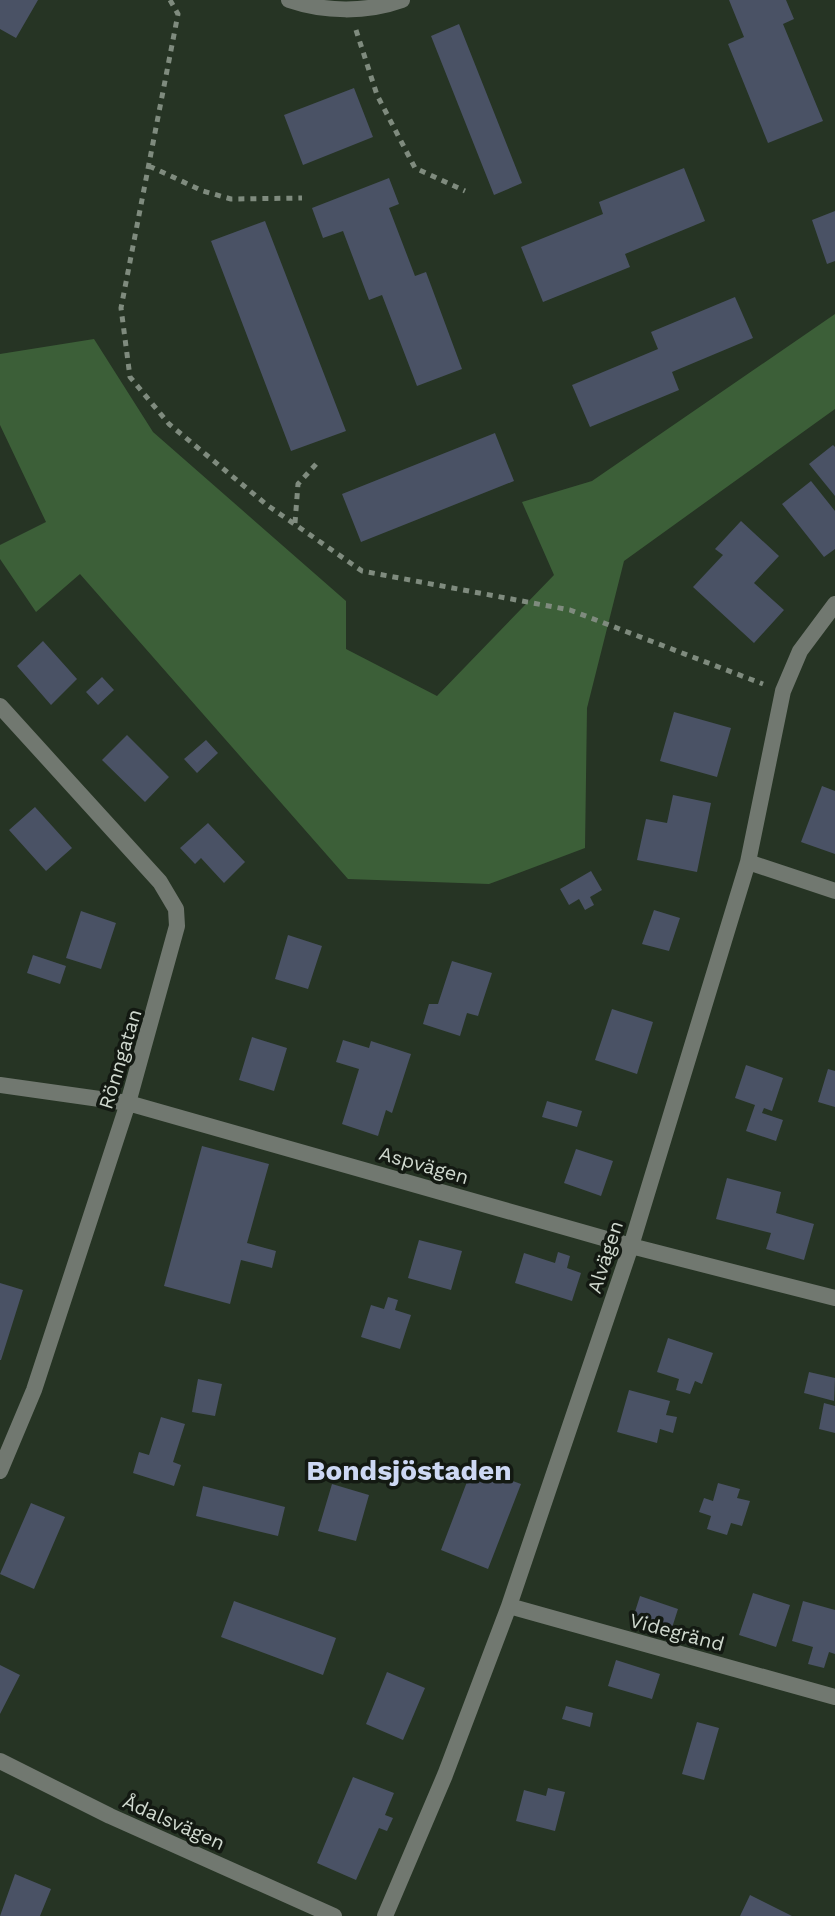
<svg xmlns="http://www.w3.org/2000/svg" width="835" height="1916" viewBox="0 0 835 1916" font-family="'Work Sans',sans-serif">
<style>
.forest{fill:#3c5f38}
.building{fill:#4a5265}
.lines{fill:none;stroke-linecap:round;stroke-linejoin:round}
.path{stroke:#7f8b7e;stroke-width:5;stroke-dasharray:6 6;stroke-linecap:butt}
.minor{stroke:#717870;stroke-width:16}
.labels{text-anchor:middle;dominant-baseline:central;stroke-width:7;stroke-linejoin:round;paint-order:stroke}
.street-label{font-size:20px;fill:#d0d9cf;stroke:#131912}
.district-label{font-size:28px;font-weight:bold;fill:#cdd8f4;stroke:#131912}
</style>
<rect width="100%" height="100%" fill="#263424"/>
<!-- forest -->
<path class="forest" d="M835,314V409L624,561L587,708L585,848L489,884L348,879L80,574L36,612L0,559V545L46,522L0,425V354L94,339L153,432L346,601V649L437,696L554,575L522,502L592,481Z"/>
<!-- building -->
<path class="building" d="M0,0H38L16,38L0,29Z
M729,0H786L794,19L783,24L823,121L768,143L728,44L744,37Z
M459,24L522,183L494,195L431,36Z
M354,88L373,137L303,165L284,115Z
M684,168L705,221L625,254L630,267L543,302L521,247L603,214L599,202Z
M389,178L399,204L389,208L415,276L426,272L462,369L417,386L382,295L369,300L343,231L323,238L312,208Z
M835,211V261L827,264L812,220Z
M265,221L346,431L291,451L211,241Z
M735,297L753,338L672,372L679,390L590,427L572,385L658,349L651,332Z
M495,433L514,481L361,542L342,494Z
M833,445L835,447V496L809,464Z
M811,481L835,511V549L824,557L782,504Z
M741,521L779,556L754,583L784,610L754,643L693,587L723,555L715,549Z
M43,641L77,679L51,705L17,666Z
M102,677L114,690L98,705L86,692Z
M674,712L731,728L717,777L660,761Z
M127,735L169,777L145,802L102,760Z
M206,740L218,753L197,773L184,759Z
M822,786L835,791V854L801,842Z
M673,795L711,803L697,872L637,860L646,819L667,823Z
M35,807L72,848L46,871L9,830Z
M208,823L245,862L224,883L201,858L195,864L180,848Z
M591,871L602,890L590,897L594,905L585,910L579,899L569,905L560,889Z
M654,910L680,918L669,951L642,944Z
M81,911L116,923L101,969L66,958Z
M288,935L322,946L308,989L275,979Z
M33,955L66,966L60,984L27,973Z
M452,961L492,973L478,1016L467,1013L460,1036L423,1024L429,1004H438Z
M612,1009L653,1022L637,1074L595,1060Z
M252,1037L287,1048L274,1091L239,1080Z
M343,1040L369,1048L371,1041L411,1054L392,1113L386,1110L378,1136L342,1124L359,1069L336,1062Z
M746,1065L783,1078L772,1111L764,1108L762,1113L783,1120L776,1141L746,1131L755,1105L735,1098Z
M828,1069L835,1071V1107L818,1102Z
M547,1101L582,1111L577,1127L542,1117Z
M202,1146L269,1164L247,1243L276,1251L272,1268L241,1260L230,1304L164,1286Z
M576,1149L613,1161L601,1196L564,1183Z
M727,1178L781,1192L776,1213L814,1224L804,1260L766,1249L771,1233L716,1219Z
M419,1240L462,1251L451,1290L408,1278Z
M558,1252L570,1256L567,1268L581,1273L572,1301L515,1283L524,1253L555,1263Z
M0,1283L23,1290L1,1360H0Z
M388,1297L398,1300L395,1310L411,1315L400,1349L361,1337L371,1305L384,1309Z
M668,1338L713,1353L702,1384L695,1381L690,1394L676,1390L679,1379L657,1372Z
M809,1372L835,1378L834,1401L804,1393Z
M198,1379L222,1384L215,1416L192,1412Z
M629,1390L670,1401L666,1415L677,1417L673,1433L660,1429L657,1443L617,1432Z
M824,1403L835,1406V1433L819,1429Z
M161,1417L185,1424L173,1462L181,1465L174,1486L133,1473L139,1452L149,1455Z
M473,1466L521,1484L488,1569L441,1550Z
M718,1483L740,1489L737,1498L750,1501L742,1526L731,1523L727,1535L707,1529L711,1516L699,1512L704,1498L713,1501Z
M332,1484L369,1495L356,1541L318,1531Z
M203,1486L285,1507L278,1536L196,1516Z
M31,1503L65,1517L34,1589L0,1574Z
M753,1593L790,1605L776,1647L739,1635Z
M640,1596L678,1609L671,1631L633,1618Z
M234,1601L336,1638L323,1675L221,1637Z
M803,1601L835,1610V1654L829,1652L824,1668L808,1664L813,1647L792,1641Z
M616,1660L660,1674L652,1699L608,1686Z
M0,1665L20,1675L0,1714Z
M387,1672L425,1688L403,1740L366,1724Z
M566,1706L593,1713L590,1727L562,1719Z
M697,1722L719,1728L704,1780L682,1774Z
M353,1777L394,1793L385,1815L393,1818L387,1831L379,1828L356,1880L317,1863Z
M548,1788L565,1792L555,1831L516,1821L524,1790L546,1796Z
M15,1874L51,1889L40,1916H0Z
M750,1895L792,1916H740Z"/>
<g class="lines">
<!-- path -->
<path class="path" d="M170,0L178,14L121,308L130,377L169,424L267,505L362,571L570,610L763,684
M356,30L377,95L415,168L465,191
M149,166L203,191L231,199L302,198
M295,523L298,484L318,462"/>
<!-- minor -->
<path class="minor" d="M289,0C324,12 366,13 402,0
M0,706L160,882L176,909L177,926L128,1103L34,1390L0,1471
M748,862L835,891
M0,1085L128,1103L631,1246L835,1298
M509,1606L835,1697
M0,1761L110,1816L334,1916
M385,1916L445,1775L509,1606L631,1246L748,862L783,691L800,651L835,604"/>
</g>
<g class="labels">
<!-- street labels -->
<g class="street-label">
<text transform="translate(120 1059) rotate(-73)">Rönngatan</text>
<text transform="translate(424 1165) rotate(16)">Aspvägen</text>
<text transform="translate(605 1257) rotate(-72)">Alvägen</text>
<text transform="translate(677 1632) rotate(15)">Videgränd</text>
<text transform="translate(174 1822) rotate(24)">Ådalsvägen</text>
</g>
<!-- district labels -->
<g class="district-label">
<text x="409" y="1470">Bondsjöstaden</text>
</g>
</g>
</svg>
